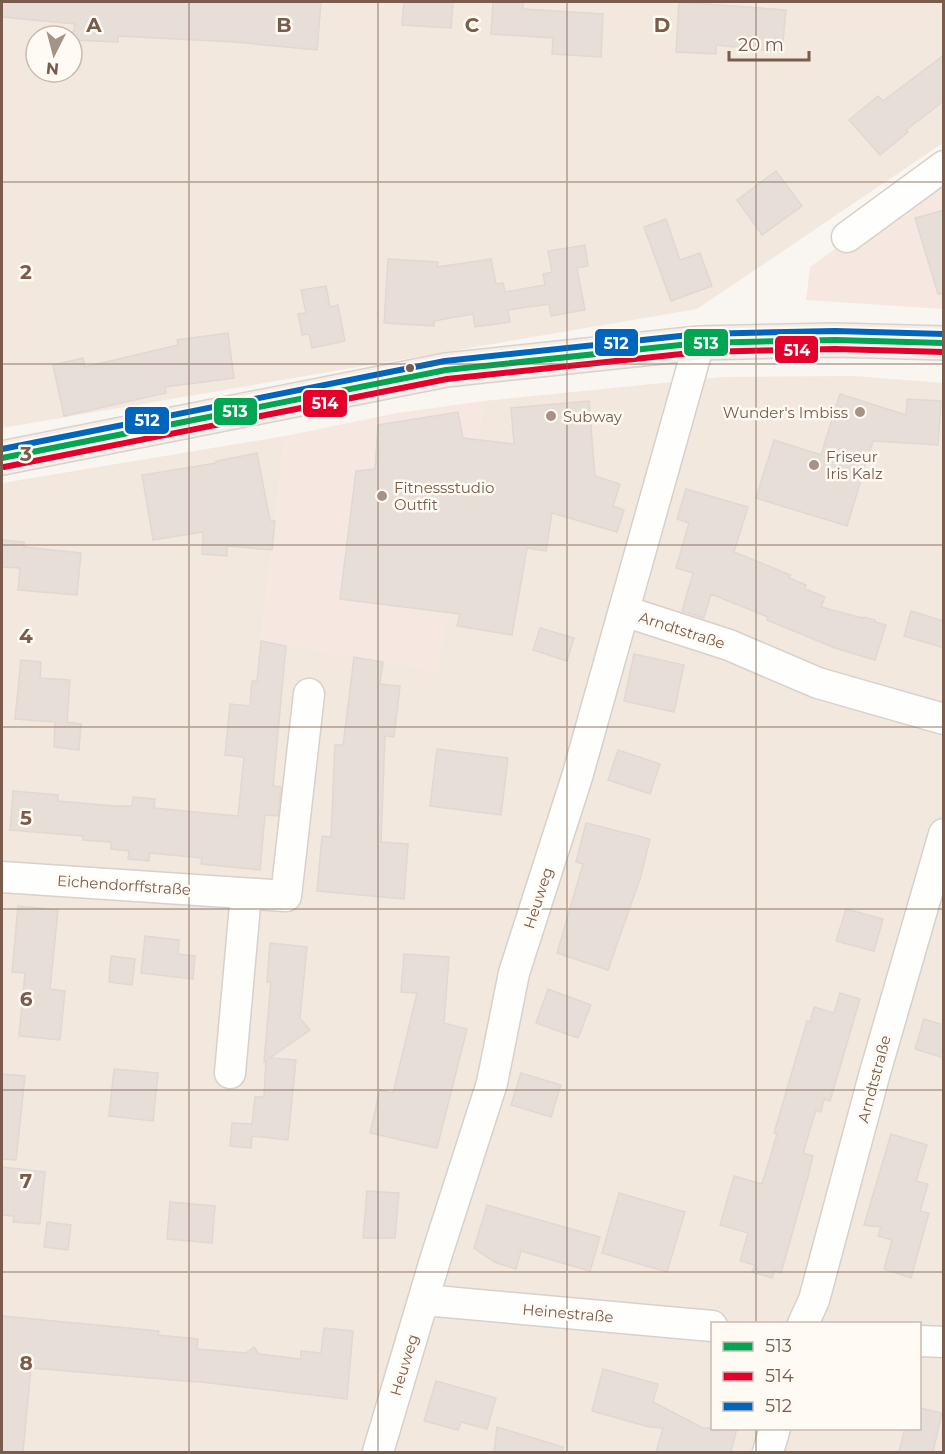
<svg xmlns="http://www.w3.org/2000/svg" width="945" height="1454" viewBox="0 0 945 1454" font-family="Montserrat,sans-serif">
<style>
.residential{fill:#f2e8de;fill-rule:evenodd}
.commercial{fill:#f6e8e1}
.building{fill:#e6ded7;stroke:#e2d8d2;stroke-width:1.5}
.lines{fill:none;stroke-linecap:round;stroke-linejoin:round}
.street-casing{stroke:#d7d1cb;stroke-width:33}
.primary-casing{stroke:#dad1cc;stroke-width:36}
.street{stroke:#fefefd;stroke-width:30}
.primary{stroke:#f3eee8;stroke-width:33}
.bus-1-casing{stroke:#fffaf3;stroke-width:10}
.bus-2-casing{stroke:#fffaf3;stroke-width:10}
.bus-3-casing{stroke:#fffaf3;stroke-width:10}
.bus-1{stroke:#00a651;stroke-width:6}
.bus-2{stroke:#e4002b;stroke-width:6}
.bus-3{stroke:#0065bd;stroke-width:6}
.grid{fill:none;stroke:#7a5c4d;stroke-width:1.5;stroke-opacity:0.55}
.bus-dot{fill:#7a5c4d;stroke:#fffaf3;stroke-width:2}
.poi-dot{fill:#a69286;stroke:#fffaf3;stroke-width:2}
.labels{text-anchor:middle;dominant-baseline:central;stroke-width:5;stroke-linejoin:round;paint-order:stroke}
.poi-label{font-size:15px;fill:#7a5c4d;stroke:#fffaf3;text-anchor:start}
.street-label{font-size:15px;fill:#7a5c4d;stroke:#fffaf3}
.grid-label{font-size:20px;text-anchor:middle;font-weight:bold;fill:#7a5c4d;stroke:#fffaf3;stroke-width:5;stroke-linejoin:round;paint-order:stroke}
.line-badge{stroke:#fffaf3;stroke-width:2}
.badge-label{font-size:16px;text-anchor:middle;font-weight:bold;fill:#fff}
</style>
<rect width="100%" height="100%" fill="#f9f5f0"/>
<!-- residential -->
<path class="residential" d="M2,2H943V143L697,309L2,428ZM36,36H72V72H36Z
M853,376L943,383V1452H2V483L285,436L261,641L437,671L484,401L723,377ZM712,1324H920V1428H712Z"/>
<!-- commercial -->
<path class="commercial" d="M943,171V309L806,300L810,267Z
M484,401L437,672L261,641L285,436L397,413Z"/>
<!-- building -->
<path class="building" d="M2,2H321L317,50L234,42L118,36V42L72,40L75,24L2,17Z
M404,2H453L451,28L402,25Z
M493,2H523V9L603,14L601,57L552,54L553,38L491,34Z
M679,2L786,10L782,52L716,45V54L676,52Z
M944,55V101L906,130L908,132L880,155L849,120L878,96L883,101Z
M776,171L802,206L762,235L737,200Z
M944,210V294H938L915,218Z
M666,219L680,260L700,253L712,286L671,301L644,227Z
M585,245L588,266L577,268L585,310L551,316L549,304L508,310L510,322L475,327L473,314L434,321V326L384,323L388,259L438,262L437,267L491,259L496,284L503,283L505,292L545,285L543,274L552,272L548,251Z
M326,286L330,307L338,305L345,341L312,348L309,334L302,335L298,314L306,313L301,290Z
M228,333L234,378L165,387L166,393L64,416L53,365L83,358L85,367L178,345L177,340Z
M840,394L906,415L907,399L941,401L938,445L873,441L847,526L756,498L774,440L821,455Z
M589,401L595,476L620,484L613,506L624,510L617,532L552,513L546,551L527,548L512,635L457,626L460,614L340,599L356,471L375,469L378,425L458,412L463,438L514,444L511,408Z
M257,453L270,520L275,521L272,550L227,546V556L202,554L203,532L153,540L142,475L216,463V461Z
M686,489L748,507L734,552L791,575L789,578L806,585L805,589L825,597L821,607L862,618L864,617L875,620V622L886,625L875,660L835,648L767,620L768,617L711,594L704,618L682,611L693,573L676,568L689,523L677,519Z
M2,540L24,542V547L81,553L77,595L18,590L20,568L2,567Z
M911,611L944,621V648L904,636Z
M540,628L574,638L567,661L533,650Z
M261,641L286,646L273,786L281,787L278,816L265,815L260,870L201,864L202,858L150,853L149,861L128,859L129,851L111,849V842L83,840V836L10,830L13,791L58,795V801L115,806H132L133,797L155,799L154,808L238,816L244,757L225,755L230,704L250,706L252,681H257Z
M634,654L684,665L674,712L624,701Z
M354,657L383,662L380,684L400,686L394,737L385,736L381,842L408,844L404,899L317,891L322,836L331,837L335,745H343Z
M21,660L41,662L40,678L70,680L67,722L81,724L79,750L54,747L55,722L15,719Z
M437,749L508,758L501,815L430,806Z
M618,750L660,764L650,794L608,780Z
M586,823L650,839L640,879L608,970L557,953L583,864L576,862Z
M18,906L58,910L50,989L65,991L60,1040L19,1036L25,973L12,972Z
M846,909L883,919L874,951L836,941Z
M145,936L179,940L178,954L195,956L193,979L141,973Z
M270,943L307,947L300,1018L310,1030L270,1058L296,1060L288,1140L252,1136L251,1148L230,1146L232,1123L252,1124L255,1097H264L266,1060L264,1062L271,982H267Z
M404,954L449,957L444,1023L467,1029L437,1148L370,1133L380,1090L393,1093L417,993L401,992Z
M111,956L135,959L132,985L109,982Z
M548,989L591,1005L578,1038L536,1023Z
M840,993L860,999L830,1101L824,1099L821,1112L816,1110L803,1153L813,1156L808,1177L781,1273L774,1271L772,1278L752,1272L755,1265L740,1261L748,1233L720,1225L734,1176L762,1184L777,1134L774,1133L807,1021L810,1022L814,1007L834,1013Z
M924,1019L944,1025V1058L915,1049Z
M114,1069L158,1073L153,1121L109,1116Z
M521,1073L561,1085L551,1117L511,1105Z
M2,1074L25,1076L16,1160L2,1159Z
M891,1134L927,1145L916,1181L928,1184L920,1211L929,1213L911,1278L884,1269L892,1240L878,1236L881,1227L864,1225Z
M2,1167L45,1172L40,1224L13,1222L14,1216L2,1215Z
M367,1191L399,1193L395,1238H363Z
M619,1193L685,1212L667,1272L602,1253Z
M170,1202L215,1206L212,1243L167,1239Z
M487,1205L600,1237L590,1271L521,1251L516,1269L494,1262L474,1248Z
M47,1222L71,1225L68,1250L44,1247Z
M2,1316L159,1331L158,1335L198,1339L197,1349L246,1353L254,1347L259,1354L301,1359V1351L321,1353L324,1328L353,1331L347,1399L210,1383L31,1368L23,1452H2Z
M603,1369L658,1384L653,1402L703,1428H737L731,1452H656L663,1428L649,1427L592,1411Z
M436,1381L496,1398L487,1429L461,1422L458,1430L424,1421Z
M920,1408L942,1413L933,1452H899L905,1428H920Z
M497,1427L563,1447L562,1452H494Z"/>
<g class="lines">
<defs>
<path id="street" d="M847,237L944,166
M624,611L729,645L818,683L944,719
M2,877L286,896L309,694
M230,1073L246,894
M424,1300L712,1326
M803,1324L814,1300L874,1076L944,834
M920,1341L944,1342
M378,1452L436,1257L492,1083L514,973L577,777L699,343
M768,1452L775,1428"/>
<path id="primary" d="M2,458L446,370L699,343L835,340L944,343"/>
</defs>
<!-- street casing -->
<use href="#street" class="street-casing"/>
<!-- primary casing -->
<use href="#primary" class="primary-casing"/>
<!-- street -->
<use href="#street" class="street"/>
<!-- primary -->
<use href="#primary" class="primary"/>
<defs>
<path id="bus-1" d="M2,458L446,370L699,343L835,340L944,343"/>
<path id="bus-2" d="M4,467L447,379L700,352L835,349L944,352"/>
<path id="bus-3" d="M2,449L445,361L699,334L835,331L944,334"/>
</defs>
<!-- bus-1 casing -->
<use href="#bus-1" class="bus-1-casing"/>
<!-- bus-2 casing -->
<use href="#bus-2" class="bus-2-casing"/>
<!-- bus-3 casing -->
<use href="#bus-3" class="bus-3-casing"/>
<!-- bus-1 -->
<use href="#bus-1" class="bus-1"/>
<!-- bus-2 -->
<use href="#bus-2" class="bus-2"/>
<!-- bus-3 -->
<use href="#bus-3" class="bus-3"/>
</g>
<!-- grid -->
<path class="grid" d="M189,2V1452M378,2V1452M567,2V1452M756,2V1324M2,182H944M2,364H944M2,545H944M2,727H944M2,909H944M2,1090H944M2,1272H944M756,1428V1452"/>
<!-- markers -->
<circle class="bus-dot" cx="410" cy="368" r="5"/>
<g class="poi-dot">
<circle cx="860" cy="412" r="6"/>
<circle cx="551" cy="416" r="6"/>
<circle cx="814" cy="465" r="6"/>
<circle cx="382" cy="496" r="6"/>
</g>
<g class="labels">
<!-- poi labels -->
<g class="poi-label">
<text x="848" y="412" text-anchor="end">Wunder's Imbiss</text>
<text x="563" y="416">Subway</text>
<text x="826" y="456">Friseur<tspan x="826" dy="17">Iris Kalz</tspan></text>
<text x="394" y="487">Fitnessstudio<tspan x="394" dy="17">Outfit</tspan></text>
</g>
<!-- street labels -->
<g class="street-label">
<text transform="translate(682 630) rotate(18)">Arndtstraße</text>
<text transform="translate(124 885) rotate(4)">Eichendorffstraße</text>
<text transform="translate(538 898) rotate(-72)">Heuweg</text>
<text transform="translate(874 1079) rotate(-75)">Arndtstraße</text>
<text transform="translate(568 1313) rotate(5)">Heinestraße</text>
<text transform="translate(404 1365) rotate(-73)">Heuweg</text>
</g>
</g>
<g class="grid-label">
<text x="94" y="32">A</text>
<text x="284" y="32">B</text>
<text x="472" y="32">C</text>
<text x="662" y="32">D</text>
<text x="26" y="279">2</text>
<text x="26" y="461">3</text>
<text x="26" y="643">4</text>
<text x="26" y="825">5</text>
<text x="26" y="1006">6</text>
<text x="26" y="1188">7</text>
<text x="26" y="1370">8</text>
</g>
<g class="line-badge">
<rect x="594" y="328" width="45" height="29" rx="6" fill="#0065bd"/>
<rect x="683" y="328" width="46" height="29" rx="6" fill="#00a651"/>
<rect x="774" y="335" width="45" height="29" rx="6" fill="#e4002b"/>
<rect x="302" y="389" width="46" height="29" rx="6" fill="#e4002b"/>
<rect x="213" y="397" width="45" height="29" rx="6" fill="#00a651"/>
<rect x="124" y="406" width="46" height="29" rx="6" fill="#0065bd"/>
</g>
<g class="badge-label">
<text x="616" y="349">512</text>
<text x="706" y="349">513</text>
<text x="797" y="356">514</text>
<text x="325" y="409">514</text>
<text x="235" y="417">513</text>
<text x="147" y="426">512</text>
</g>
<!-- border -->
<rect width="945" height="1454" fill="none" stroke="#7a5c4d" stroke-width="6"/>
<!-- legend -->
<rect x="711" y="1322" width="210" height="108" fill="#fffaf3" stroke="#cabbb1" stroke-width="1.5"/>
<rect x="723" y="1342" width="30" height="9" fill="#00a651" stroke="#cabbb1" stroke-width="1.5"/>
<text x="765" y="1352" font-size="18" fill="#7a5c4d">513</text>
<rect x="723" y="1372" width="30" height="9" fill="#e4002b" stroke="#cabbb1" stroke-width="1.5"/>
<text x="765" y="1382" font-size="18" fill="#7a5c4d">514</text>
<rect x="723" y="1402" width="30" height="9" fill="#0065bd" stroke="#cabbb1" stroke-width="1.5"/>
<text x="765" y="1412" font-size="18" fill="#7a5c4d">512</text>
<!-- north arrow -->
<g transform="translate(54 54) rotate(186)"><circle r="28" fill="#fffaf3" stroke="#cabbb1" stroke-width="1.5"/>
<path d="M0-4.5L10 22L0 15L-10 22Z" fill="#a69286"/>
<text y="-9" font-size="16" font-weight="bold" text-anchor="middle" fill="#7a5c4d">N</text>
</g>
<!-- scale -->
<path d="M729 51v9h80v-9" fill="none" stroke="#7a5c4d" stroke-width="3"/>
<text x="738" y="51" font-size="18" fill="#7a5c4d" stroke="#fffaf3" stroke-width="4.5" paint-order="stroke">20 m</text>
</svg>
